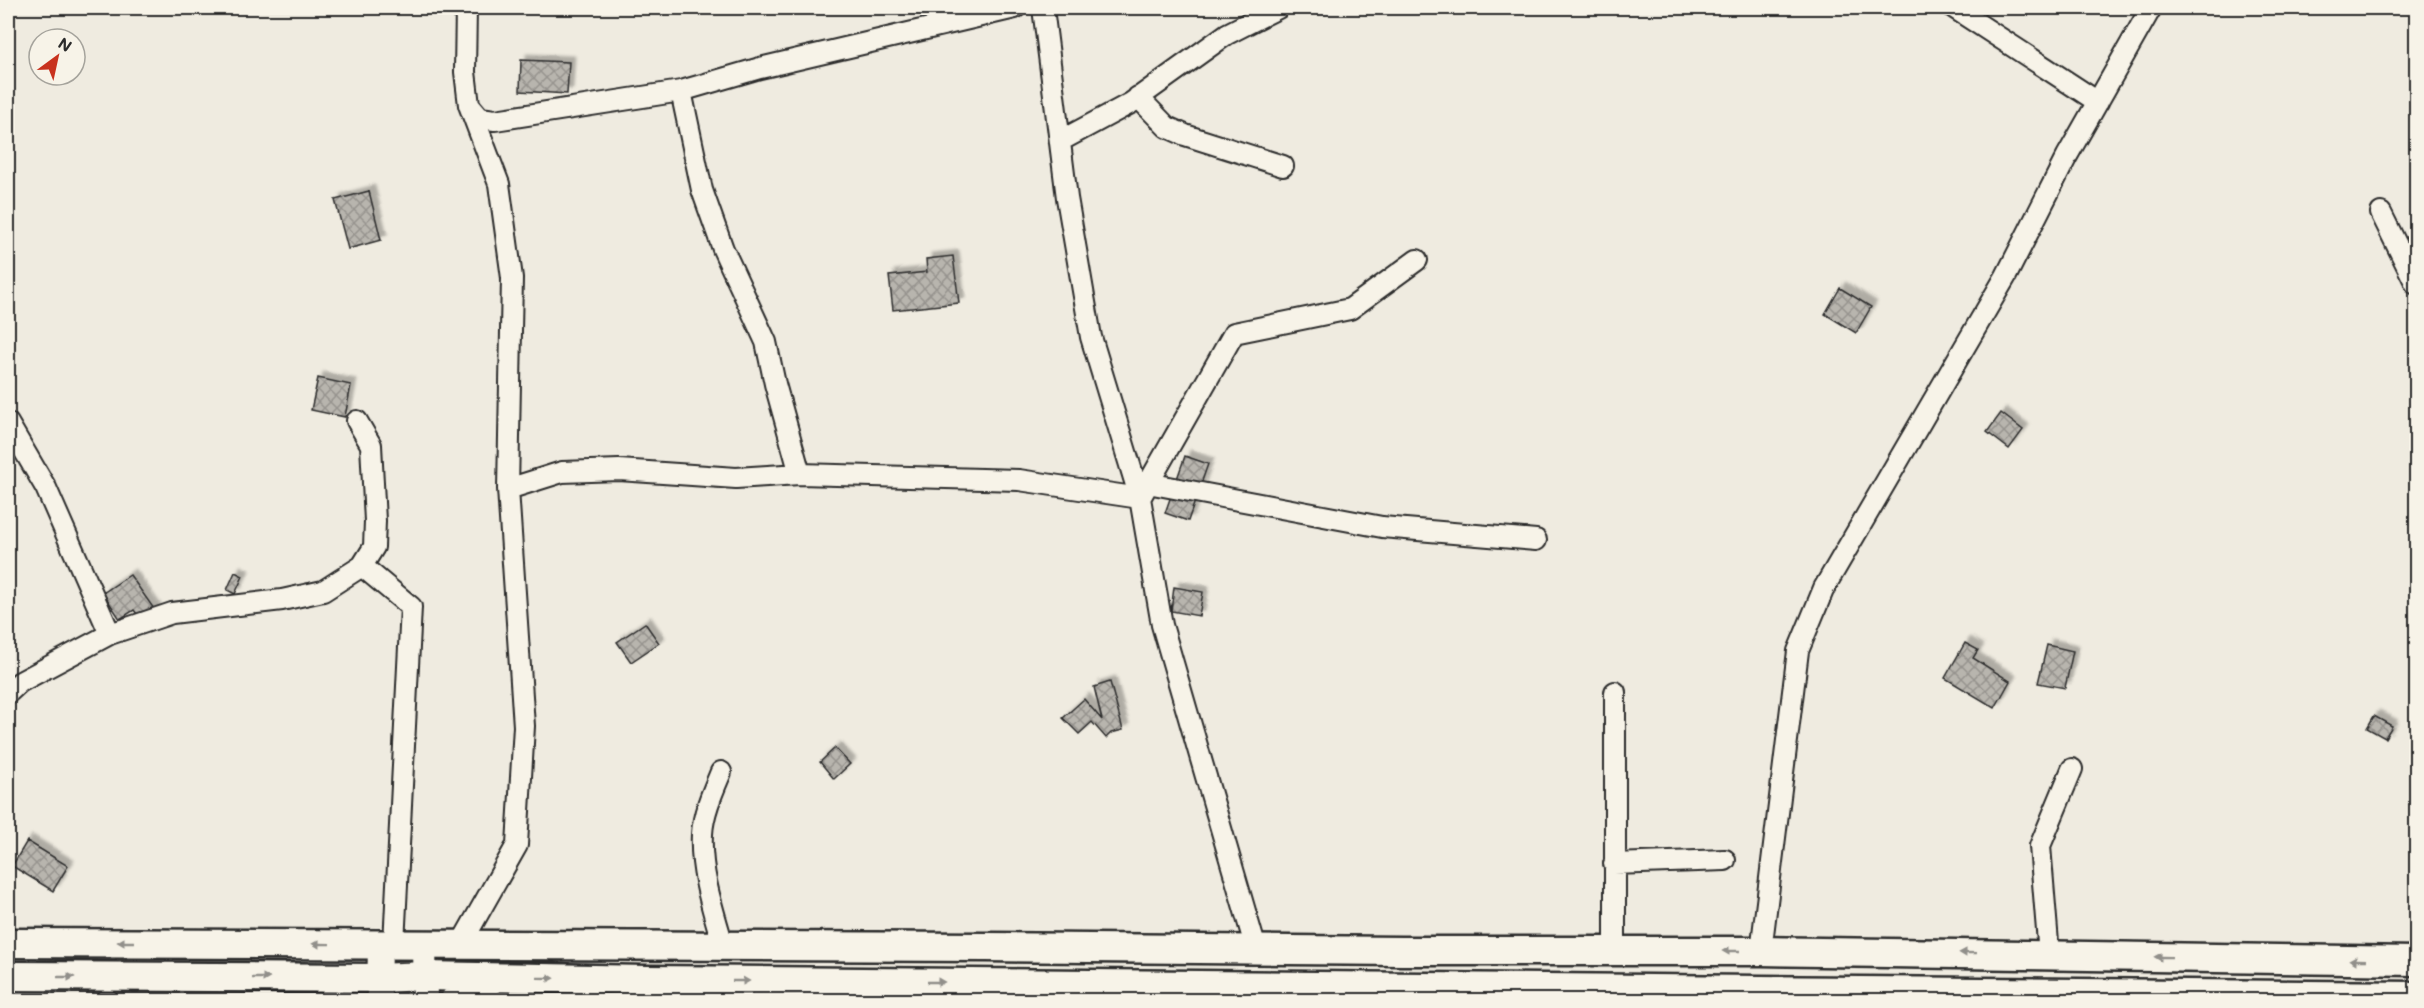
<svg xmlns="http://www.w3.org/2000/svg" width="2424" height="1008" viewBox="0 0 2424 1008" font-family="Mali,sans-serif">
<style>
.building{fill:url(#building-cross-hatch);stroke:#2b2b2b;stroke-width:1.5;filter:url(#shadow)}
.lines{fill:none;stroke-linecap:round;stroke-linejoin:round}
.minor-casing{stroke:#2b2b2b;stroke-width:24}
.major-casing{stroke:#2b2b2b;stroke-width:28}
.highway-casing{stroke:#2b2b2b;stroke-width:33}
.minor{stroke:#f7f3e8;stroke-width:20}
.major{stroke:#f7f3e8;stroke-width:24}
.highway{stroke:#f7f3e8;stroke-width:28}
.oneway{fill:#918f8a}
</style>
<defs>
<pattern id="building-cross-hatch" width="8" height="8" patternUnits="userSpaceOnUse" patternTransform="scale(1.5)"><rect width="8" height="8" fill="#b8b5ae"/><path d="M0 0l8 8M0 8l8-8" fill="none" stroke="#96938e"/></pattern>
<filter id="shadow"><feDropShadow dx="5.5" dy="-5.5" stdDeviation="1.5" flood-color="#0004"/></filter>
</defs>
<rect width="100%" height="100%" fill="#efebe0"/>
<filter id="ink" filterUnits="userSpaceOnUse"><feTurbulence type="fractalNoise" baseFrequency=".0167" numOctaves="2"/><feDisplacementMap in="SourceGraphic" scale="12" xChannelSelector="R" yChannelSelector="G"/><feConvolveMatrix kernelMatrix="1 2 1 2 8 2 1 2 1" color-interpolation-filters="sRGB"/></filter>
<g filter="url(#ink)">
<!-- building -->
<path class="building" d="M521,60L569,62L567,94L520,91Z
M369,191L381,240L348,249L335,200Z
M953,256L959,303L893,310L889,276L927,272L926,259Z
M1840,288L1871,307L1856,333L1825,314Z
M318,378L351,385L345,417L311,410Z
M2001,413L2023,430L2009,449L1987,432Z
M1185,456L1208,464L1188,521L1165,513Z
M235,572L243,576L235,594L227,590Z
M130,575L159,616L145,625L134,610L120,619L103,593Z
M1174,587L1203,592L1199,616L1171,611Z
M645,623L659,643L631,662L617,642Z
M1965,643L1978,650L1973,658L2010,681L1995,708L1945,678Z
M2047,645L2073,651L2065,688L2038,683Z
M1110,682L1123,730L1111,733L1106,738L1092,722L1079,734L1063,718L1084,699L1102,720L1094,687Z
M2374,716L2392,726L2385,738L2367,728Z
M835,748L850,764L834,779L820,762Z
M27,841L68,866L53,891L12,866Z"/>
<g class="lines">
<defs>
<path id="minor" d="M466,8L465,72L469,105L480,118L495,120L681,91L760,68L1015,8
M1043,8L1067,198L1091,337L1140,498L1162,625L1256,949
M1954,8L2098,102
M681,91L702,190L723,249L766,342L775,384L800,474
M1138,97L1167,127L1185,135L1283,166
M1060,141L1131,103L1227,34L1278,8
M2381,213L2416,284
M8,423L46,488L110,634
M1137,481L1382,527L1536,540
M508,489L562,472L619,470L736,478L800,474L1019,480L1140,498L1234,333L1350,309L1417,260
M362,566L411,607L394,944
M1615,692V952
M8,693L20,682L110,634L172,613L282,600L323,591L362,566L374,547L375,521L371,445L357,421
M721,772C713,791 703,813 702,834C700,872 713,910 723,945
M1614,864L1725,860
M461,944L517,845L524,726L508,489L512,278L499,184L469,105
M1761,951L1798,651L1824,588L2006,276L2067,156L2151,8
M2049,955L2040,846L2072,769"/>
<path id="major" d="M424,944L425,1000
M379,1000L380,944"/>
<path id="highway" d="M8,943L986,947L1402,951H1761L2416,961
M8,976L379,978L425,976L647,980L2416,996
M455,1000L495,978"/>
</defs>
<!-- minor casing -->
<use href="#minor" class="minor-casing"/>
<!-- major casing -->
<use href="#major" class="major-casing"/>
<!-- highway casing -->
<use href="#highway" class="highway-casing"/>
<!-- minor -->
<use href="#minor" class="minor"/>
<!-- major -->
<use href="#major" class="major"/>
<!-- highway -->
<use href="#highway" class="highway"/>
</g>
<!-- one-way arrows -->
<defs><path id="oneway-solid" d="M-6-.8H1V-3.2L6.5 0L1 3.2V.8H-6Z" transform="scale(1.5)"/></defs>
<g class="oneway">
<use href="#oneway-solid" transform="translate(126 942) rotate(180)"/>
<use href="#oneway-solid" transform="translate(321 944) rotate(-179)"/>
<use href="#oneway-solid" transform="translate(1731 951) rotate(180)"/>
<use href="#oneway-solid" transform="translate(1968 953) rotate(-179)"/>
<use href="#oneway-solid" transform="translate(2163 957) rotate(-179)"/>
<use href="#oneway-solid" transform="translate(2358 960) rotate(-179)"/>
<use href="#oneway-solid" transform="translate(66 977)"/>
<use href="#oneway-solid" transform="translate(261 978)"/>
<use href="#oneway-solid" transform="translate(546 978) rotate(1)"/>
<use href="#oneway-solid" transform="translate(741 981)"/>
<use href="#oneway-solid" transform="translate(936 982)"/>
</g>
</g>
<!-- margin -->
<rect width="2424" height="1008" fill="none" stroke="#f7f3e8" stroke-width="30"/>
<rect x="15" y="15" width="2394" height="978" fill="none" stroke="#2b2b2b" stroke-width="2" filter="url(#ink)"/>
<!-- north arrow -->
<g transform="translate(57 57) rotate(33)"><circle r="28" fill="#f7f3e8" stroke="#a5a39c" stroke-width="1.5"/>
<path d="M0-4.5L10 22L0 15L-10 22Z" fill="#c8321e"/>
<text y="-9" font-size="16" font-weight="bold" text-anchor="middle" fill="#2b2b2b">N</text>
</g>
</svg>
